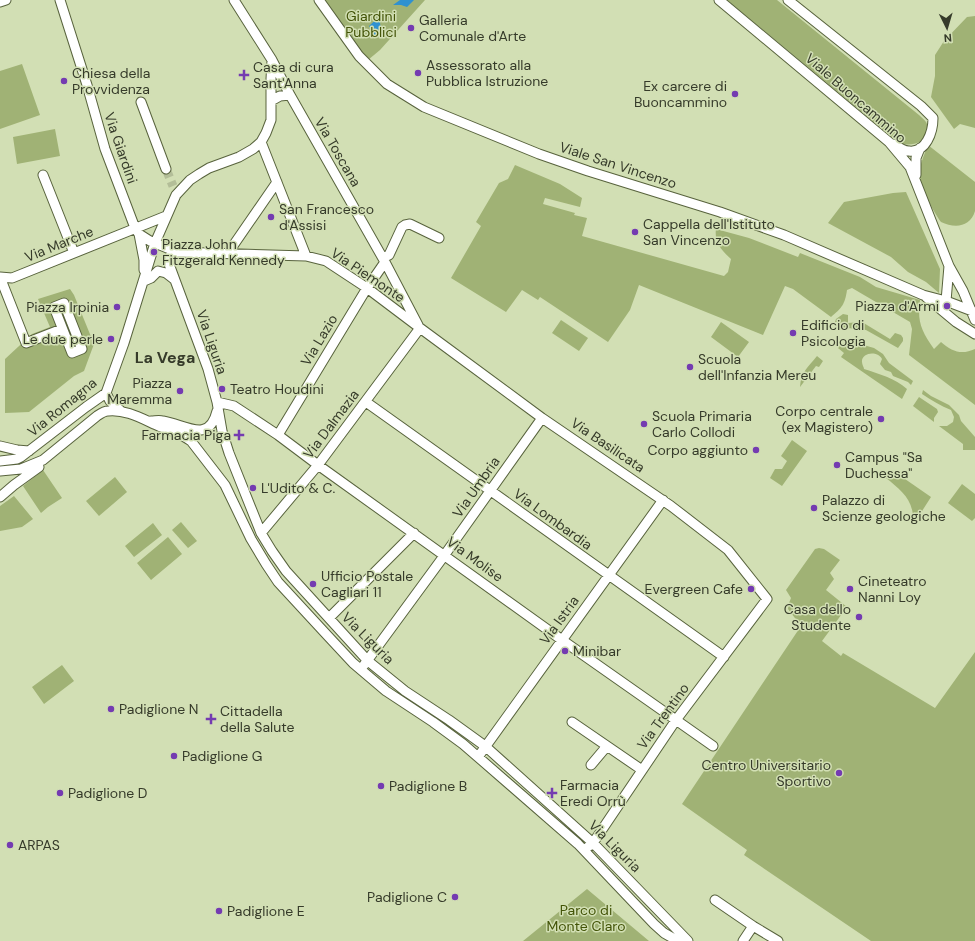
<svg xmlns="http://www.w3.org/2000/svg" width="975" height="941" viewBox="0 0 975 941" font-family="'DM Sans',sans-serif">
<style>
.green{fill:#a0b275}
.water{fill:#2f91d0}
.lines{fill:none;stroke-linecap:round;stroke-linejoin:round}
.minor-tunnel{stroke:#b3be98;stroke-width:9;stroke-dasharray:9 4.5;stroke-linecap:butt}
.minor-casing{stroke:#58633d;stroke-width:11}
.minor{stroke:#fff;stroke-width:9}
.poi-dot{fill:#743bb1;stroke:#d2dfb4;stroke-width:1.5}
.labels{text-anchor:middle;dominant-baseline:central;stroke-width:3;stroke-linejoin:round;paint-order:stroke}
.park-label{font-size:14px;fill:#435408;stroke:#d2dfb4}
.poi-label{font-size:14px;fill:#363b2a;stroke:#d2dfb4;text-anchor:start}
.street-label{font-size:14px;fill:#363b2a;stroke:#d2dfb4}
.quarter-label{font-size:16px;font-weight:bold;fill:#363b2a;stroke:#d2dfb4}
</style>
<rect width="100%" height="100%" fill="#d2dfb4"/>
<!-- green -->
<path class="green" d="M324,0H425L380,50L368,60Z
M727,0H777L919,115C921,117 924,119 926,122C936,140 913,148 899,143Z
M975,16V128L960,124L954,129L931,97L935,76V55L944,41L967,17Z
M22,64L40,115L0,129V71Z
M55,129L60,156L17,164L13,137Z
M928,145L975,182C975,191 975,202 975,211C970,228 954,228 941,222C932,209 918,185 920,169C921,161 925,153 928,145Z
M515,165L560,184L582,198L580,207L545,198L543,204L575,213L574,215L587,218L582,236L724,276L728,272L731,259C722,251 714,242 716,229L749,238L798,257L800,253L860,277L876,287L920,300C917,321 921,331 934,349L941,342C952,352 962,355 975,349V405L909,355L912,329L910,322L852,288L847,290C845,304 842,308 831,317L793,289L785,286L763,335L639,285L630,310L608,342L540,297L538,300L522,290L506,312L451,278L481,226L476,222L499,183L508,179Z
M906,192L940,269L939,293L926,282L908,272L891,257L828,223L844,202L893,193Z
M70,289L74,295L94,344L84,371L74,376L29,412L5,413V359L32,334L50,327L38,299Z
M843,314L848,315V323L862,322L890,339L895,333L901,335L903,338V341L898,348L866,330L839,327L837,322H835L836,319Z
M561,320L588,338L579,351L552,333Z
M721,322L749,342L738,357L711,337Z
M853,342L874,348L883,354L889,363L913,381L911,385L908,382L893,376L891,372L885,370L880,364L882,359C877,350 861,353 862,362C862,365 864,367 864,369C879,374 895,378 907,389L902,399L841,357L844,353L838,348C841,343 847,343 853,342Z
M817,356L823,361L819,367L816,366L800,387C801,372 808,367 817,356Z
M923,390L931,396L949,405L959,415L961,421L975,437V450H963V444L939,426H947L953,422L954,417L951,410C941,406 931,400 922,394Z
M919,397L937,409L938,412L934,418V422L913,406Z
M792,440L807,451L782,486L770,478L775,469H782L787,461L781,456Z
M43,470L62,498L48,507L41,513L23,486Z
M892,470L931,497L915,522L913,521C914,500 901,490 886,478Z
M115,477L127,492L99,516L86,501Z
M962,484L975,494V518L972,521L948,503Z
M14,496L33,519L22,527L0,531V506Z
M181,522L197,541L188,548L172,530Z
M153,523L162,535L134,557L125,546Z
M168,537L182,554L151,580L137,563Z
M819,548L824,549L840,560L830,573L834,579L826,590L847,607L822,641L841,656L843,653L935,708L975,652V941H871L744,855L747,850L682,804L801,626L788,609L789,603L791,598L786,590L815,549Z
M62,665L74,681L44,704L32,687Z
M587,889L649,941H523Z"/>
<!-- water -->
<path class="water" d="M400,0H414L407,7L401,5H393Z
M381,15L380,24L383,32L376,38L369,26Z"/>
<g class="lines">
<!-- minor-tunnel -->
<path class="minor-tunnel" d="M166,169L173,186"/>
<defs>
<path id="minor" d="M60,0L87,85L105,149L135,228L139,234L150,241L177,252L306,256L326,261L367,288L420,328L542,418L671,506L728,550L767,599L676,720L593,843L584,850
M234,0L272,60L290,95L385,262L418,325
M319,0L359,56L387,84L424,107L539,154L588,171L720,212L784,235L923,295L946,301L975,312
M719,0L889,142L910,167L949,266L963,291L975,320
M788,0L921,106L933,118C933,132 926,153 909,151C904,151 898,147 894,144
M0,2L6,0
M271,101L280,96L290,95
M141,102L166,169
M261,142L306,256
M43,175L74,253
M916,175V158L920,148
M139,234L144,260V270
M177,252L170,256L169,264L208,369L217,402L222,431L229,453L261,533L272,551L286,571L368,661L405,691L449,720L485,746L593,843L688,941
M228,253L277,182
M383,258L389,255L402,227L405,225L410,224L439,238
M0,277L12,278L166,216
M0,277L26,343L62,329
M144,281L151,278L158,271L166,273L175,280
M926,297L956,322L975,334
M946,301L949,266
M64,303L82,349L72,353L54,307Z
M106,393L110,401L121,411
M217,402L234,406L278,435L318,465L562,640L713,746
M366,402L724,657
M151,421C155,421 159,420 163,421C186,425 209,444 217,411
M278,435L367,288L385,262
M0,446L17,450L29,451
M0,461L17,459L21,457L86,407L106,393L124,343L155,243L176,195L190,180L199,174L209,168L239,157L253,149L261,142L266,133L271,120V79L272,60
M0,471L21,469L43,460L97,416C100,414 104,411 108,411C127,409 144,420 161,427C172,431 181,434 191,441L225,485L251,539L266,564L278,582L326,634L353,663L386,691L433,722L463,744L578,844L654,924L664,933L678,941
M0,497L14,485L39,467
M261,533L318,465L420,328
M329,618L414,533
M364,665L441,560L542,418
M572,722L642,770
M478,757L663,500
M591,765L607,746
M715,900L753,926
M743,941L753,926L778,941"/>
</defs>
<!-- minor casing -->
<use href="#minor" class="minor-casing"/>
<!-- minor -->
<use href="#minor" class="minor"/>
</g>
<!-- markers -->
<g class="poi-dot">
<circle cx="411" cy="28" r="4"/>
<circle cx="418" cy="73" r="4"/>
<path d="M242 69h4v4h4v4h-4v4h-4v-4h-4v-4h4z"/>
<circle cx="64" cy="81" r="4"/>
<circle cx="735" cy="94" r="4"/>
<circle cx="271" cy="217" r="4"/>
<circle cx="635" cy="232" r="4"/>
<circle cx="154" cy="252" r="4"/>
<circle cx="947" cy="306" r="4"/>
<circle cx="117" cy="307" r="4"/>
<circle cx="793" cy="333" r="4"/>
<circle cx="111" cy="339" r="4"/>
<circle cx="690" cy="367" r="4"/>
<circle cx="222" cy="389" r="4"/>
<circle cx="180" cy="391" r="4"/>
<circle cx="881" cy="419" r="4"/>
<circle cx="644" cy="424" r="4"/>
<path d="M237 429h4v4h4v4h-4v4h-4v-4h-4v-4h4z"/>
<circle cx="756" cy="450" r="4"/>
<circle cx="837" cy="465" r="4"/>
<circle cx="253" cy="488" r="4"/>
<circle cx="814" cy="508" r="4"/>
<circle cx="313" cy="584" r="4"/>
<circle cx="751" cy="589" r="4"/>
<circle cx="850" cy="589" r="4"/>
<circle cx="859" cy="617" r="4"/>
<circle cx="565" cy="651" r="4"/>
<circle cx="111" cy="709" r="4"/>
<path d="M209 713h4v4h4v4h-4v4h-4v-4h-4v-4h4z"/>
<circle cx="174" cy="756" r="4"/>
<circle cx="839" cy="773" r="4"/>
<circle cx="381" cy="786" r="4"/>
<circle cx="60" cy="793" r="4"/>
<path d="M550 787h4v4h4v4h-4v4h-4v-4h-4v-4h4z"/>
<circle cx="10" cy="845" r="4"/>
<circle cx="455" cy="897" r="4"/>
<circle cx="219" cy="911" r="4"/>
</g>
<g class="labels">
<!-- park labels -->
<g class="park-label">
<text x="371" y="16">Giardini<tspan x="371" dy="16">Pubblici</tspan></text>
<text x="586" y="910">Parco di<tspan x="586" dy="16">Monte Claro</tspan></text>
</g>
<!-- poi labels -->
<g class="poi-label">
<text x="419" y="20">Galleria<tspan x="419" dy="16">Comunale d'Arte</tspan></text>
<text x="426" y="65">Assessorato alla<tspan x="426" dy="16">Pubblica Istruzione</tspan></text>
<text x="253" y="67">Casa di cura<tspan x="253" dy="16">Sant'Anna</tspan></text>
<text x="72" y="73">Chiesa della<tspan x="72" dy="16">Provvidenza</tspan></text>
<text x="727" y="86" text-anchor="end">Ex carcere di<tspan x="727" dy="16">Buoncammino</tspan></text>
<text x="279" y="209">San Francesco<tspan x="279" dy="16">d'Assisi</tspan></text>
<text x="643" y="224">Cappella dell'Istituto<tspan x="643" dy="16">San Vincenzo</tspan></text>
<text x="162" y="244">Piazza John<tspan x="162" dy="16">Fitzgerald Kennedy</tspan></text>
<text x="939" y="306" text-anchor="end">Piazza d'Armi</text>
<text x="109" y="307" text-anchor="end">Piazza Irpinia</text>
<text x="801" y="325">Edificio di<tspan x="801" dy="16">Psicologia</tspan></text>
<text x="103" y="339" text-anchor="end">Le due perle</text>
<text x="698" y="359">Scuola<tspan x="698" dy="16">dell'Infanzia Mereu</tspan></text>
<text x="172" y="383" text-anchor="end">Piazza<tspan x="172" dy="16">Maremma</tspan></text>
<text x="230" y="389">Teatro Houdini</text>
<text x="873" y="411" text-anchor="end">Corpo centrale<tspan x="873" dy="16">(ex Magistero)</tspan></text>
<text x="652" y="416">Scuola Primaria<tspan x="652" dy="16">Carlo Collodi</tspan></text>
<text x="231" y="435" text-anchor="end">Farmacia Piga</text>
<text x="748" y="450" text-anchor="end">Corpo aggiunto</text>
<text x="845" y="457">Campus "Sa<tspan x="845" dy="16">Duchessa"</tspan></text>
<text x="261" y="488">L'Udito &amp; C.</text>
<text x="822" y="500">Palazzo di<tspan x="822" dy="16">Scienze geologiche</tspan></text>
<text x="321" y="576">Ufficio Postale<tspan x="321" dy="16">Cagliari 11</tspan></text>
<text x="858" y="581">Cineteatro<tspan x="858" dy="16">Nanni Loy</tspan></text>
<text x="743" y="589" text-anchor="end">Evergreen Cafe</text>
<text x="851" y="609" text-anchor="end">Casa dello<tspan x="851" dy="16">Studente</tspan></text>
<text x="573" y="651">Minibar</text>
<text x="119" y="709">Padiglione N</text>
<text x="220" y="711">Cittadella<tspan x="220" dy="16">della Salute</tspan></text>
<text x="182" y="756">Padiglione G</text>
<text x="831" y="765" text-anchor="end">Centro Universitario<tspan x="831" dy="16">Sportivo</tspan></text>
<text x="560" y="785">Farmacia<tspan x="560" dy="16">Eredi Orrù</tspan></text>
<text x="389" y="786">Padiglione B</text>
<text x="68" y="793">Padiglione D</text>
<text x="18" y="845">ARPAS</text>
<text x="447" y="897" text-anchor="end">Padiglione C</text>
<text x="227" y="911">Padiglione E</text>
</g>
<!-- street labels -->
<g class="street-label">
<text transform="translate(856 98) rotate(41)">Viale Buoncammino</text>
<text transform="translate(121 148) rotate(71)">Via Giardini</text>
<text transform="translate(338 152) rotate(60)">Via Toscana</text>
<text transform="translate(618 165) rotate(18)">Viale San Vincenzo</text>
<text transform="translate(59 244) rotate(-22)">Via Marche</text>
<text transform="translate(368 275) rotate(34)">Via Piemonte</text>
<text transform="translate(319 340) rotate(-59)">Via Lazio</text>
<text transform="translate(212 342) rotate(71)">Via Liguria</text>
<text transform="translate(62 407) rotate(-39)">Via Romagna</text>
<text transform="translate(331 424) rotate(-53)">Via Dalmazia</text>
<text transform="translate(608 445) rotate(34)">Via Basilicata</text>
<text transform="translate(476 487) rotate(-55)">Via Umbria</text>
<text transform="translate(553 519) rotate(36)">Via Lombardia</text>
<text transform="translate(475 559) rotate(36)">Via Molise</text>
<text transform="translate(559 620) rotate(-54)">Via Istria</text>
<text transform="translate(368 638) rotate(45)">Via Liguria</text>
<text transform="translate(663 716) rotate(-54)">Via Trentino</text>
<text transform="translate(615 846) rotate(45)">Via Liguria</text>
</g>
<!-- quarter labels -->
<g class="quarter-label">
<text x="165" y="357">La Vega</text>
</g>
</g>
<!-- north arrow -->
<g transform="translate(947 28) rotate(175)" stroke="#d2dfb4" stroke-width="3" paint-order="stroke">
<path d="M0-3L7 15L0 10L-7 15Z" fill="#363b2a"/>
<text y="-6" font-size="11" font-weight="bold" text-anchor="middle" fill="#363b2a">N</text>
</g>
</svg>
